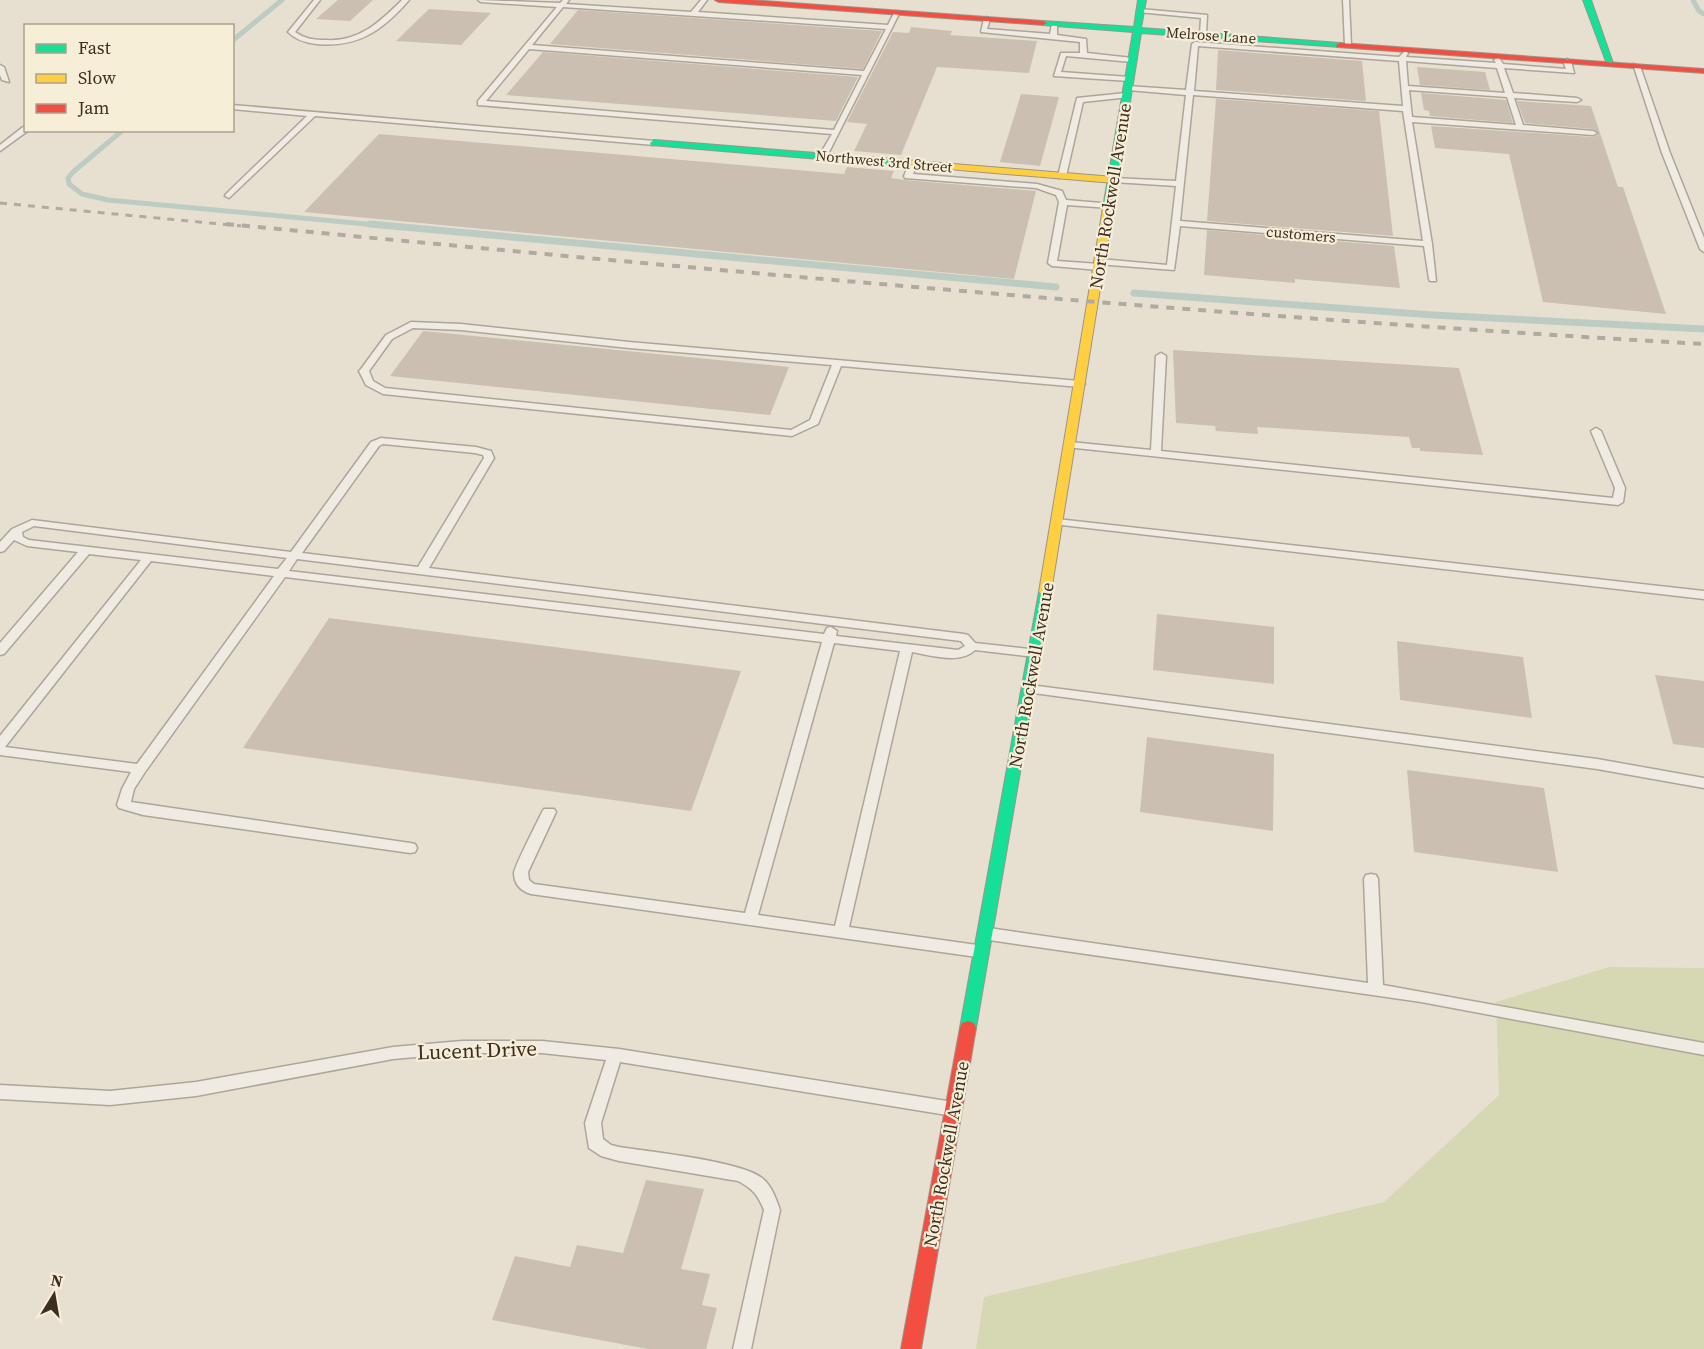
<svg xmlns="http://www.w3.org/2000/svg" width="1704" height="1349" viewBox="0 0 1704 1349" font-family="'Source Serif 4',serif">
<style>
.green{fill:#d6d7b3}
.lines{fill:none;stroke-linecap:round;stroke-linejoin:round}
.stream-far1{stroke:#bcccc2;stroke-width:5}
.stream{stroke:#bcccc2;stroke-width:7}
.building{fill:#cbbfb2}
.lane-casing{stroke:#ada599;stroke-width:3}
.fast-casing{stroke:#9c958a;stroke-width:2}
.slow-casing{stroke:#9c958a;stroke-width:2}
.jam-casing{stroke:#9c958a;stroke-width:2}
.lane{fill:#efebe3;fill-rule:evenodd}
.fast{fill:#16e098;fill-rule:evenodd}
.slow{fill:#ffcf43;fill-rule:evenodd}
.jam{fill:#f24e42;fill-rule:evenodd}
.rail-far1{stroke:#afaaa2;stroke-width:3;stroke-dasharray:7 7;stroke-linecap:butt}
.rail{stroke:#afaaa2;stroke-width:4;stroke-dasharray:8 8;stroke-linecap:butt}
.labels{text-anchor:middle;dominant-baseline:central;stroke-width:4.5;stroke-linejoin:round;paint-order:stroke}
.far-street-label{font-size:15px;fill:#3d2e20;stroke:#f7eed8}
.street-label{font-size:18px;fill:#3d2e20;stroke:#f7eed8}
.near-street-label{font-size:21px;fill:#3d2e20;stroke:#f7eed8}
</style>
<rect width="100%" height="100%" fill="#e7e0d1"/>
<!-- green -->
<path class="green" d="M1609,967L1704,968V1349H976L984,1297L1384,1202L1499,1095L1496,1002Z"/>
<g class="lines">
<!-- stream-far1 -->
<path class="stream-far1" d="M1693,0L1699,11L1704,14
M232,41L282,0
M123,130L73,172L68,178L69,184L82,194L108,200L387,226"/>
<!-- stream -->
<path class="stream" d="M370,224L1056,287
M1134,293L1433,315L1704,329"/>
</g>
<!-- building -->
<path class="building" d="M338,0H373L350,21L316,19Z
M429,9L491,13L461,45L396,41Z
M578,10L882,31L863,69L550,44Z
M911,27L952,31L950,35L1037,41L1029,73L937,67L901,155L854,151L867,124L847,122L893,32L909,33Z
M1218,50L1362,61L1366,101L1216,90Z
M543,52L858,77L836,121L506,95Z
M1417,67L1485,72L1490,90L1420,85Z
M1421,93L1506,100L1513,123L1430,116L1429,111L1424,110Z
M1021,94L1059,97L1040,166L1000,162Z
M1216,99L1379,111L1393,236L1207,221Z
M1517,101L1591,106L1618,187H1623L1666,314L1543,302L1509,154L1435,148L1431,126L1593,137L1599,134L1593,129L1525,123Z
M379,134L844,174L847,167L894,171L891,178L905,180L1036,191L1014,279L304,212Z
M1207,230L1394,246L1400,288L1295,279V283L1204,275Z
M423,331L789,367L770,415L390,376Z
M1173,350L1459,368L1483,455L1420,451V448H1412L1409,437L1257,427L1258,434L1216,431L1215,426L1176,423Z
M1157,614L1274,627V684L1153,670Z
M329,618L741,671L691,811L243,748Z
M1397,641L1523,657L1532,718L1400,700Z
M1655,675L1704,681V748L1673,744Z
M1147,737L1274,754L1273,831L1140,812Z
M1407,770L1544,788L1558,872L1414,852Z
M646,1180L704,1189L681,1269L710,1274L702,1305L717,1308L706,1349H648L492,1320L515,1256L570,1267L577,1245L623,1253Z"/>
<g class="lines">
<defs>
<path id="lane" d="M314,0H320L295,32C305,39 314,40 326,40C359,42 380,22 402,0H409C383,30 358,48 317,44C306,43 296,40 288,32Z
M478,0L560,3L563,0H569L566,4L691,12L701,0H707L698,12L888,25L895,11L900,12L827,156L823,158L819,156L832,134L478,105V101L557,7L481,2ZM563,7L886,29L864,71L532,45ZM529,49L862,75L834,130L486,101Z
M1343,0H1349L1351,45L1348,47L1345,45Z
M1140,9L1207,15L1206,35L1203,37L1200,35L1201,18L1138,12L1137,11Z
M987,17L990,19L987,29L1050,34L1052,24L1057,23V35L1086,39L1087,53L1132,58L1136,60L1132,62L1066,56L1061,72L1129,77L1133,79L1129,81L1054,76L1061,53H1080V42L981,32L984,19Z
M1195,42L1399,57L1405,51L1408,53L1406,57L1496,63L1494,60L1498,58L1500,59L1503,64L1566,69L1563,61L1567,59L1571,61L1574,73L1504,68L1513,93L1577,98L1581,100L1577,102L1514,98L1523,125L1593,131L1597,133L1593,135L1412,122L1432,244L1436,281H1430L1429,279L1424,246L1180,226L1174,270L1097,264V260L1100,259L1167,265L1176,186L1114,182L1110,180L1114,178L1176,181L1186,95L1128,90L1124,88L1128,86L1186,90L1192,44ZM1198,46L1399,61L1403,106L1194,91ZM1406,61L1497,68L1505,93L1408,86ZM1409,90L1507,97L1516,125L1412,117ZM1193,95L1403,111L1423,241L1180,221Z
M1633,64L1640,66L1670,153L1704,238V252L1700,249L1662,153Z
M0,65L4,67L9,82L2,80L0,75Z
M1126,93H1129V97L1083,102L1066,176L1059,178L1058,176L1077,98Z
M232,105L654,141L658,143L654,145L315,116L229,198L225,196L226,194L307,116L232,109Z
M23,127H26V130H29L0,151V145Z
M910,162L917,164L913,174L1037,184L1062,191L1066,200L1113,204V208H1110L1067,205L1057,261L1099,264L1103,267L1099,270L1052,266L1048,263L1059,202L1056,195L1036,188L905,178L904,176Z
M411,322L461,324L629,342L1080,381L1085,384L1080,387L841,366L818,424L792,436L383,394L366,385L359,371L361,369L386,335ZM413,328L461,330L629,348L832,365L810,420L791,430L385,388L373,381L369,371L392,339Z
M1161,353L1166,356L1161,451L1613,498L1615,488L1591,431L1596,428L1601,431L1625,488L1623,502L1618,505L1066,447L1065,445L1070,442L1151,450L1156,356Z
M381,438L476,447L491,451L494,458L429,568L964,634L968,635L975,643L1038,650L1040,653L1038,656L1034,657L975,650C960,665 930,655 912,652L849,927L977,945L982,947L984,951L982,955L977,957L531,894C521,891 514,884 514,873C515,865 537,823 542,812L544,809H554L556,812L528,872L529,880L534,884L745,913L822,642L285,577L145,772L134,789L131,802L410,843L415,844L417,848L415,852L410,853L143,815L119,808L117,805L122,789L131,772L0,755V736L141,560L89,554L4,654L0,655V643L78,552L27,546L14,540L4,551L0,552V542L12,529L32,520L291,552L371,442ZM383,444L475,453L483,455L484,458L418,567L302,553L379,446ZM34,526L287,558L278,569L29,540L23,537L22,532ZM297,559L961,641L965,646L958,650L836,636L837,631L831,627L827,628L824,634L289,571ZM151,561L274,576L137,764L5,747ZM834,643L900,651L835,926L758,915Z
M1057,519L1704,591V599L1053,524L1052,522Z
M1030,685L1597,759L1704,778V788L1597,769L1026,692L1024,689L1026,686Z
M1371,874L1376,875L1378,879L1383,985L1704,1043V1055L1421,1002L989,940L984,938L982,934L984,930L989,928L1368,983L1364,879L1366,875Z
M462,1041H542L619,1049L947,1101L952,1103L955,1108L952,1113L947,1115L620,1062L601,1123L603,1139L611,1145L619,1147C651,1152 740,1161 762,1178C772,1186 776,1199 780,1210L751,1349H733L764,1210C758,1195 752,1188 738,1181L619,1161L601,1156L589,1148L585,1123L606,1060L542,1053H462L393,1059L196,1096L110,1105L0,1099V1085L110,1091L196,1082L393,1047Z"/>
<path id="fast" d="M1138,0H1146L1141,28L1340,43L1344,45L1340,47L1141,33L1114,202L1109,205L1104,202L1133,32L1043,25L1039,23L1043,21L1134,27Z
M1583,0H1591L1614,66L1607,64Z
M654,140L904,160L908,163L904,166L651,145L650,143Z
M1045,588L1051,592L976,1028L974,1033L968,1035L962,1033L960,1028L1039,592Z"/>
<path id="slow" d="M904,160L1114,177L1118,180L1114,183L901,165L900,163Z
M1109,199L1114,202L1051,592L1045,596L1039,592L1104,202Z"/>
<path id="jam" d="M715,0H750L1043,21L1047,23L1043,25L719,2Z
M1340,43L1704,69V73L1337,47L1336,45Z
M968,1021L974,1023L976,1028L921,1349H901L960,1028L962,1023Z"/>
</defs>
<!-- lane casing -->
<use href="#lane" class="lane-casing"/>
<!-- fast casing -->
<use href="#fast" class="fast-casing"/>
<!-- slow casing -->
<use href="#slow" class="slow-casing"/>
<!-- jam casing -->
<use href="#jam" class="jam-casing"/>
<!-- lane -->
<use href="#lane" class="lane"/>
<!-- fast -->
<use href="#fast" class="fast"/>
<!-- slow -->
<use href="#slow" class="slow"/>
<!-- jam -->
<use href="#jam" class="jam"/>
<!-- rail-far1 -->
<path class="rail-far1" d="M0,203L241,226"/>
<!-- rail -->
<path class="rail" d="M226,224C718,271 1210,316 1704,344"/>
</g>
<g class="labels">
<!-- far-street labels -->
<g class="far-street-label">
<text transform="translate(1211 35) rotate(4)">Melrose Lane</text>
<text transform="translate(884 161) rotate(5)">Northwest 3rd Street</text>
<text transform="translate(1301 234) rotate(5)">customers</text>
</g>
<!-- street labels -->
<g class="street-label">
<text transform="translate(1110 196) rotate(-81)">North Rockwell Avenue</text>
<text transform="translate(1031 675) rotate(-80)">North Rockwell Avenue</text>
<text transform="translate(946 1154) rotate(-80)">North Rockwell Avenue</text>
</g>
<!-- near-street labels -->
<g class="near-street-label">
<text transform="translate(477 1050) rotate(-2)">Lucent Drive</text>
</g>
</g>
<!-- legend -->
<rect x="24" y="24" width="210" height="108" fill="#f7eed8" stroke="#ada18e" stroke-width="1.5"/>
<rect x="36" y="44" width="30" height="9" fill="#16e098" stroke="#ada18e" stroke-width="1.5"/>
<text x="78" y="54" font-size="18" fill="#3d2e20">Fast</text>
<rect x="36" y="74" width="30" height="9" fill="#ffcf43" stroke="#ada18e" stroke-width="1.5"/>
<text x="78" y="84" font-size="18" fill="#3d2e20">Slow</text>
<rect x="36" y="104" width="30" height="9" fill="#f24e42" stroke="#ada18e" stroke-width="1.5"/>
<text x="78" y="114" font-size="18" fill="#3d2e20">Jam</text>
<!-- north arrow -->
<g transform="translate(54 1295) rotate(11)" stroke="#f7eed8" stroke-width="4.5" paint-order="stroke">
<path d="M0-4.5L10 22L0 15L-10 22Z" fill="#3d2e20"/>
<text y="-9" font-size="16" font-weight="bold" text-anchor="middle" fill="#3d2e20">N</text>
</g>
</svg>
